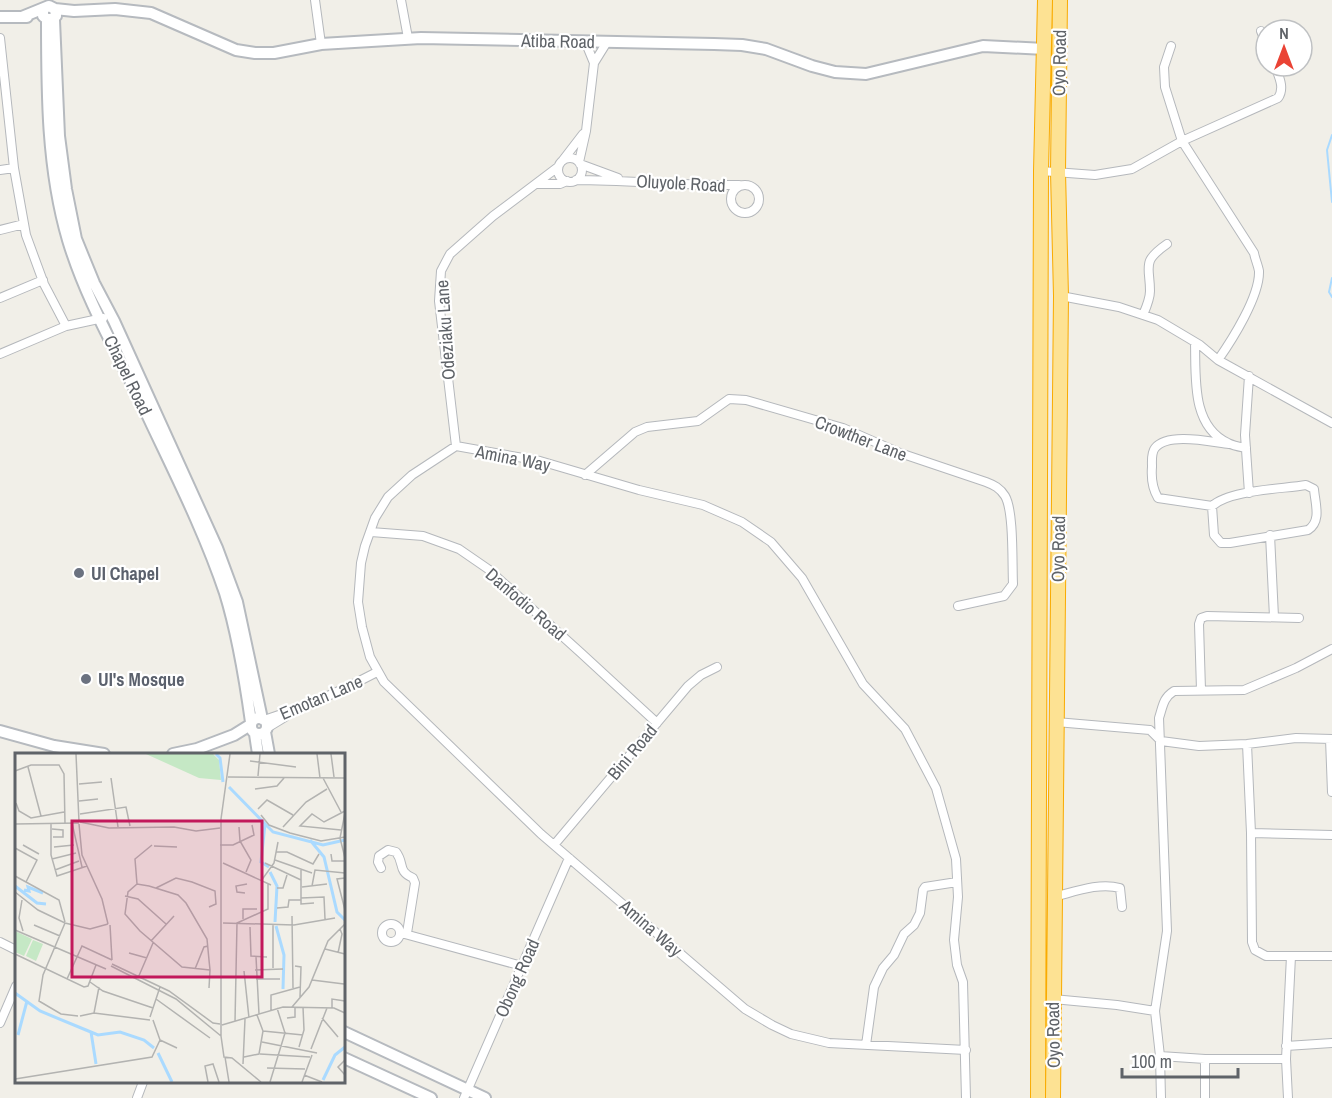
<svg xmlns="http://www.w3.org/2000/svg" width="1332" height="1098" viewBox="0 0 1332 1098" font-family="'Archivo Narrow',sans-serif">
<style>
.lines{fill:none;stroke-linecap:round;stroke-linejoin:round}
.stream{stroke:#aadaff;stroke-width:2}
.street-casing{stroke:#b5b8bc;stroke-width:10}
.secondary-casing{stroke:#b6babf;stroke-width:14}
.highway-casing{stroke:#f9ab00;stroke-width:16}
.street{stroke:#fff;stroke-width:8}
.secondary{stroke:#fff;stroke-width:10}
.highway{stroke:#fde293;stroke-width:14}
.worship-dot{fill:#6b7280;stroke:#fff;stroke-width:2}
.labels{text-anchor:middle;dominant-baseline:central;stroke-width:4.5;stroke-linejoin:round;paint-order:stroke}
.street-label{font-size:18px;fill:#5f6368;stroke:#fff}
.worship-label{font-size:18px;font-weight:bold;fill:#5b616d;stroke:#fff;text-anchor:start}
.inset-river{fill:none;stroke:#aadaff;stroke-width:3}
.inset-road{fill:none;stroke:#b3b3b1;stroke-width:1.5}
.view{fill:#c2185b;fill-opacity:0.15;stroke:#c2185b;stroke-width:3}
.inset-edge{fill:none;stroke:#5f6368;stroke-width:3}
</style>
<rect width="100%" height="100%" fill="#f1efe8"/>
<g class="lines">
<!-- stream -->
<path class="stream" d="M1332,135L1327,150L1332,202
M1332,278L1329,292L1332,297"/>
<defs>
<path id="street" d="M315,0L321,44
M401,0L408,38
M1261,31L1266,43
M0,38L14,168L26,235L44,284L66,326
M1171,46L1164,67L1165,87L1182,141L1254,253C1255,259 1258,265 1259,271C1260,296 1232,340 1218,360
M594,63L607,42
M558 170a12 12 0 1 1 24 0a12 12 0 1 1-24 0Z
M563,160L583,134
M579,162L586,131L594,63L585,41
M580,164L618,178
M0,170L14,168
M1041,171L1095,175L1132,169L1182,141L1278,98C1285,88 1279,77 1275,66
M576,180C630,180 684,186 739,185
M536,184H560L567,181
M731 199a14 14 0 1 1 28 0a14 14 0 1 1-28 0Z
M0,230L24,224
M1061,296L1119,307L1158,320L1200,345L1218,360L1332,423
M0,298L43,280
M1143,315C1146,308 1150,299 1150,291C1150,266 1141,262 1167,244
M1195,343C1196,377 1191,426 1228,443C1234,446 1241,447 1246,448
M0,354L66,326L103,318
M1249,376L1245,435L1249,493
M456,446L439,301L441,271L450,254L493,216L558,167
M585,475L635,432L647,427L698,421L729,399L746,400L843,428L900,453L986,482C994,485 1000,488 1005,496C1014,511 1012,564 1013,584L1004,596L958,606
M1306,485L1314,489C1315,503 1322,521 1308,530L1230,543H1221L1214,535L1212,506C1229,490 1282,489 1306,485Z
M1212,506L1158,498C1152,488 1151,479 1152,467C1152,461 1151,453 1155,448C1168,432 1211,442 1229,444
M371,532L423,536L459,549L488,569L581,653L657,723
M1270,535L1274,617
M1201,690L1199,624L1201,618L1207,616L1299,618
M264,720C303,708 340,692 377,672
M1056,722L1150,730L1161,741L1199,746L1247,744L1296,738L1332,739
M267,728L285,717
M1330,739L1332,792
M1247,744L1251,833L1252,942L1255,950L1266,956H1332
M1251,833L1332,835
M554,845L688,686L701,675L717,667
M381,868L378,862L379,856L388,850L396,852C405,864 397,871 413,878L415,883L407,933
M1054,897C1074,892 1099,882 1120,888L1122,907
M382 933a9 9 0 1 1 18 0a9 9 0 1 1-18 0Z
M401,933L522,966
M0,942L16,950
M1053,999L1117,1005L1155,1011
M0,1023L16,986
M866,1045L874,987L883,968L894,955L904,934L914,925L920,913L923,890L925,887L957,882
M1286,1046L1332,1043
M1160,1056L1205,1059H1286
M137,1098L143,1082
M464,1098L569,858
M966,1098L963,982L957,965L954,940L958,897L956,859L936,788L905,729L863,684L802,578L771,542L742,522L703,505L639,490L540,461L456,446L412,475L388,497L375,518L365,546L361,563L358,602L362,627L370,657L384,682L541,834L745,1009L772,1025L791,1034L829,1043L966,1050
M1161,1098L1160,1056L1155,1011L1167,931L1159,718C1163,706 1163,698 1174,691L1244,690L1296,668L1332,649
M1205,1098V1059
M1288,1098L1286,1059L1291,956"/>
<path id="secondary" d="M55,9L74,11L115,9L151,13L236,50L255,53H274L321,44L421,38L714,44L742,45L766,49L812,66L835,72L866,74L983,46L1045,49
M0,17H27
M22,17L49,6L55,9L56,16L52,19H47L43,16V9
M47,19C47,93 47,169 68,240C86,300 118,354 145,410C173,470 204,530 225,593C238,635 245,679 251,722
M54,20L59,136L66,189L76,239L94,283L114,321L217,548L237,602L262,719
M251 726a8 8 0 1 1 16 0a8 8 0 1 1-16 0Z
M0,731L54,746L104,754
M265,732L269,754
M255,734L258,754
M173,754L197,749L234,735L250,725
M344,1032L485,1098
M344,1058L431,1098"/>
<path id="highway" d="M1038,1098L1041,171L1045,0
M1053,1098L1061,296L1058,172L1060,0"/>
</defs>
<!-- street casing -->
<use href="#street" class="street-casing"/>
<!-- secondary casing -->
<use href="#secondary" class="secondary-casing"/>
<!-- highway casing -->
<use href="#highway" class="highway-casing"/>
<!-- street -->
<use href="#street" class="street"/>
<!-- secondary -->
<use href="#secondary" class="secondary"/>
<!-- highway -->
<use href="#highway" class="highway"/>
</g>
<!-- markers -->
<g class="worship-dot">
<circle cx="79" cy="573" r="6"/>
<circle cx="86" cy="679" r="6"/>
</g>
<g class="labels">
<!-- street labels -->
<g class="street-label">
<text transform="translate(558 41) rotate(1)">Atiba Road</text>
<text transform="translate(1059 63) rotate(-89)">Oyo Road</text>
<text transform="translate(681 183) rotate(3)">Oluyole Road</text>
<text transform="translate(445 330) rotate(-94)">Odeziaku Lane</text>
<text transform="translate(128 375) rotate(64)">Chapel Road</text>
<text transform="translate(861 438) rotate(21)">Crowther Lane</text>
<text transform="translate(513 458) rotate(11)">Amina Way</text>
<text transform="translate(1058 549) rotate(-89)">Oyo Road</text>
<text transform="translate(526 604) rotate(41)">Danfodio Road</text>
<text transform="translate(321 697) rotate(-23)">Emotan Lane</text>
<text transform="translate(632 752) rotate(-50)">Bini Road</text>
<text transform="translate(651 928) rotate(41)">Amina Way</text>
<text transform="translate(517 978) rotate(-66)">Obong Road</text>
<text transform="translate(1053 1035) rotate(-91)">Oyo Road</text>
</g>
<!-- worship labels -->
<g class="worship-label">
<text x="91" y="573">UI Chapel</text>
<text x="98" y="679">UI's Mosque</text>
</g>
</g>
<!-- overview -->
<g transform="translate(15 753)">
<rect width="330" height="330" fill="#f1efe8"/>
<path d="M131,1H198L204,7L206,27L184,25ZM0,178L17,186L9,203L0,199ZM18,187L28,191L21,208L11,203Z" fill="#c5e8c5"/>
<path class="inset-river" d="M201,1L205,5L208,29M214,34L258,79L308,92L330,87M250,71L246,109L254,114M295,87L309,104L322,159L330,167M255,119L262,133L260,169M0,133L22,150L31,151M9,137L14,138L13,134L28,140M261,173L269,202L268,236M0,240L25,258L71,277L83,282L105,279L129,287L139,295M76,279L81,311M3,282L12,248M143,300L157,329M308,327L320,302L330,294"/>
<path class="inset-road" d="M61,1L64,69M215,1L206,66V283L209,304L217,305L246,329M302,1L305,25M316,1L319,24M235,8L281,14M13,14L26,63M0,18L16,12H44L49,21L50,71M243,23L245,1M213,24L330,25M96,25L103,74M308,25L326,59M64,31L87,29M240,36L262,33L269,25M64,48L83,46M1,50L4,58L16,65L49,59M243,56L252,47L278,62M330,60L325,85L330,105M65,61L111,54L115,73M246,62L254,72L275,80L306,88L330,84M65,69L94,75L159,74L181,78L205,75M57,70L67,114M0,71L64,70M36,71V102L42,123L72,113M64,71L67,102L87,146L93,171M224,74L225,88L236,107L231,119M268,74L291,49L312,36M37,76L48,77V84H38M326,77L285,73L297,61L309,69L330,58M8,92L24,101M205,92H218L239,82L237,72M139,93L162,94M39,94L59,92M0,95L22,107L11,129M261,99H272L298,111L304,101M316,101L317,108H330M37,106L61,100M260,107L297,120M208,110L256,132M250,110L286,127M40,117L64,108M286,117V151L299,150M0,123L44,147L50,169M330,125L322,126L330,157M246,128L259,110L263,89M122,131L120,106L137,92M297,133L300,117L330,120M287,134L312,131M141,135L161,125L177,129L200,138L201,151L194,154M262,135H268L272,122M0,139L23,157L50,170L75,176L93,171M230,140L222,139L221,133L232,131M110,143L123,146L151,171M286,145L309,144L310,166M7,147L4,165L8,178M262,155L273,154L274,147H286M277,163L278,235M228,166V156H242M50,170L28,222L24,248L46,261L63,263M208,170L279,172L320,165M19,172L45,183M95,172L97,207M258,172V215M247,173V204M235,174L236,203L252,204M0,177L91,216M136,188L159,163M310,196L330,201M114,200L132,205M323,200L327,181L325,176M0,201L69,234L73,233L81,212M241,204L244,261M97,211L154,238L198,270L205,271M96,213L161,246L206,283M280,213L286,214L285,244M180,216L189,194L193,193M240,217L268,216M229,218L234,265M123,225L138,190M52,226L67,193L97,207M241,226H265M297,227L329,231M75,229L88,238L138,255M194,235L195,217L194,207L192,186L171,150L163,142L134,133L122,131L113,139L110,161L125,178L167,214L195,217M141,246L195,285M277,254L294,234L313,188L330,171M317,255V246L330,248M256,258V242L285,234M79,260L84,234M65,263L79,260L135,267M135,264L145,234M272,265L280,264V254M307,265L323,284M220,269L222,170L253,156V131M207,272L268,254L319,255L330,260M248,278L288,282M145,287L162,295M247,289L302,300M284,294L289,277L288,254M296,296L312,255M245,301L295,304M210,304L214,329M229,304L244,301L248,278L242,262M330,307L323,314L330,322M228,311L230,266M252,315L290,316M289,322L307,329M0,326L137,304L145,287L138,267M193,329L190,313L198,311L204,329M255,329L270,280L262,255M287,329L297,302"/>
<path class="view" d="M57,68H247V224H57Z"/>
<rect width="330" height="330" class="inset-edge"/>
</g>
<!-- north arrow -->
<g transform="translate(1284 48)"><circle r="28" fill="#ffffff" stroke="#bfc1c3" stroke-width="1.5"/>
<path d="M0-4.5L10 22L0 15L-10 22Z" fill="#ea4335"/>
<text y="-9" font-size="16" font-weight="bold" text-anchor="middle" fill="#5f6368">N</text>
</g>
<!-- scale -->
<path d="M1122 1068v9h116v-9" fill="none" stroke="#5f6368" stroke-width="3"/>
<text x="1131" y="1068" font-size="18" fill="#5f6368" stroke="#ffffff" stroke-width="4.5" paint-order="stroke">100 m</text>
</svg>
